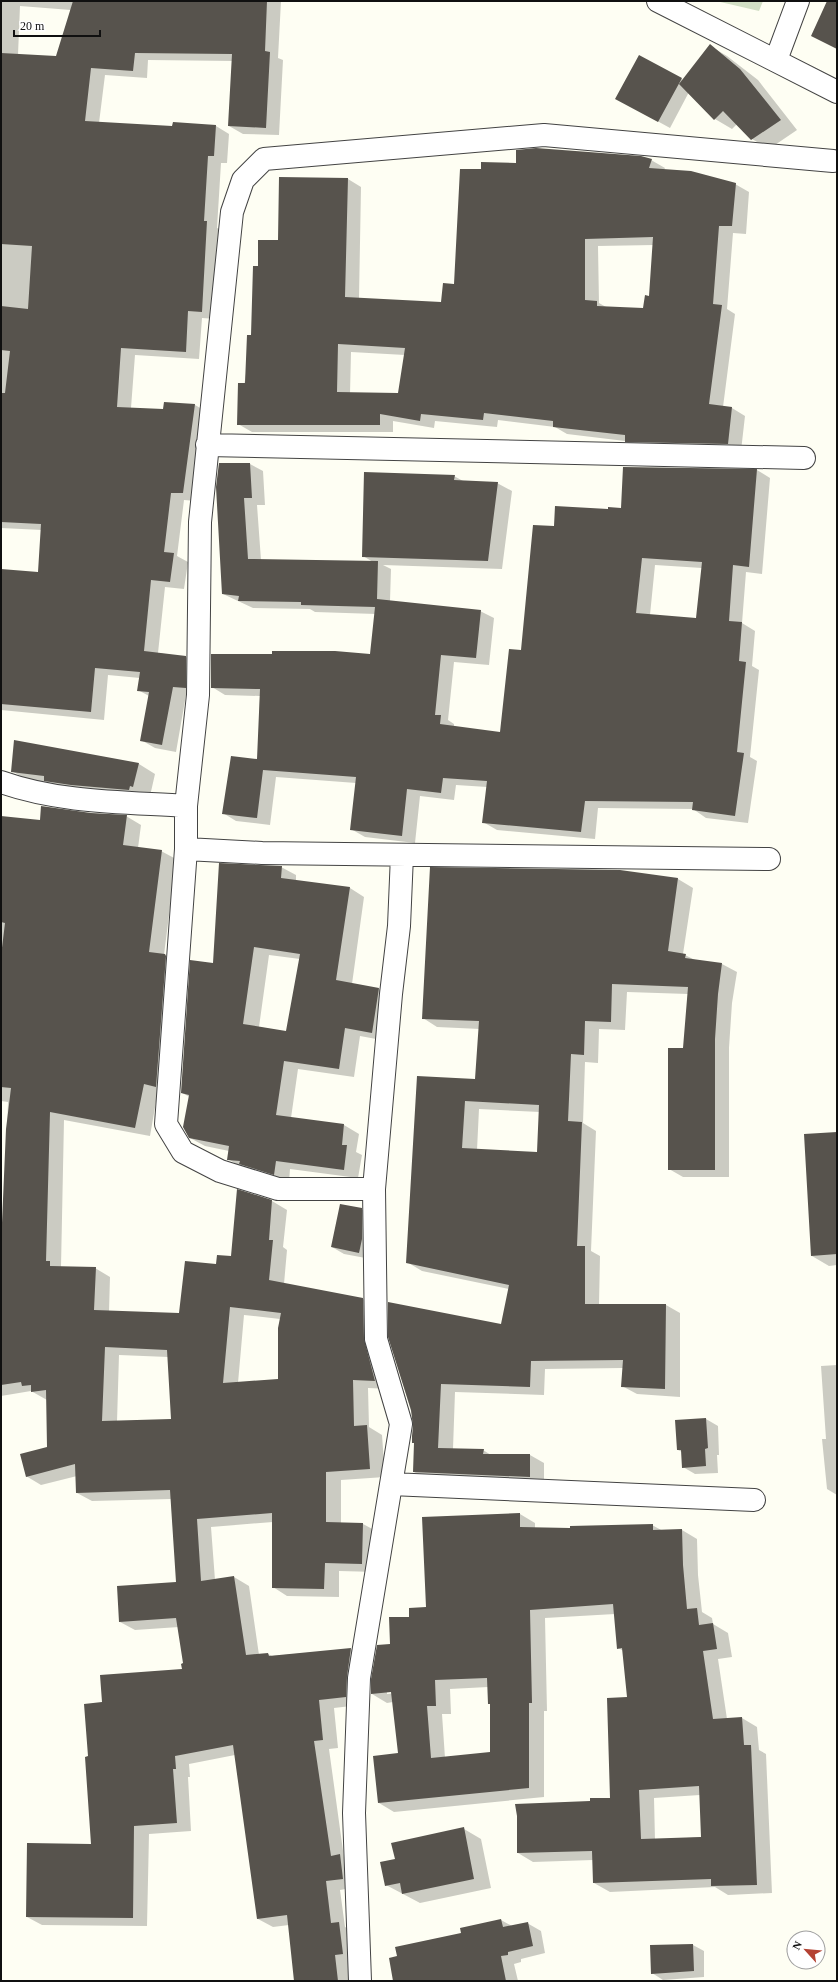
<svg xmlns="http://www.w3.org/2000/svg" width="838" height="1982" viewBox="0 0 838 1982" font-family="Georgia,serif">
<style>
.cemetery{fill:#d2dfc5}
.shadow{fill:#0003;fill-rule:evenodd}
.building{fill:#57534d;fill-rule:evenodd}
.lines{fill:none;stroke-linecap:round;stroke-linejoin:round}
.minor-casing{stroke:#434343;stroke-width:24}
.minor{stroke:#fff;stroke-width:22}
</style>
<rect width="100%" height="100%" fill="#fefef3"/>
<!-- cemetery -->
<path class="cemetery" d="M716,1H763L759,11Z"/>
<!-- shadow -->
<path class="shadow" d="M1,1H281L278,58L283,60L279,135L243,134L229,126L233,61L148,60L147,78L105,75L99,123L173,127L216,126L229,134L227,163H221L217,228L221,230L216,319L202,318L199,359L135,355L131,408L164,410V403L195,405L209,413L196,501L184,500L177,556L188,562L184,589L165,587L158,653L186,657L199,664V695H186L176,752L155,748L141,740L149,696L138,690L140,678L108,675L104,720L1,710V570L39,573L42,530L1,528ZM20,6L71,10L57,57L18,55Z
M710,46L727,56L758,80L797,130L769,149L752,139L737,124L732,129L715,119L689,92L670,128L628,105L639,56L683,80Z
M651,160L665,168L664,170L735,184L749,192L746,234L733,233L727,309L735,314L723,407L732,408L745,416L741,451L640,449L625,441L567,434L555,427L498,420L497,427L435,421L434,428L393,421V432H252L238,424L252,336L259,267L279,241L348,179L361,187L359,299L442,303L455,285L482,170L517,164ZM654,245L650,297L644,310L606,307L599,303L598,246ZM351,352L405,355L399,394H350Z
M220,464H250L263,471L265,505H257L261,560L373,562L363,556L454,476L463,481L497,483L512,491L502,569L383,565L391,569L390,601L480,611L494,618L489,665L454,662L448,720L454,724V727L501,733L555,527L609,510L622,509L624,468L757,470L770,478L762,574L746,572L742,623L755,631L752,666L759,670L750,757L757,761L748,823L706,818L693,809L598,808L595,839L497,830L483,822L487,787L456,785L454,800L420,796L415,843L365,837L351,829L356,783L276,777L270,825L236,821L223,813L258,760L260,696L225,695L212,687L371,656L376,614L315,612L310,609L253,608L223,594ZM655,565L702,568L697,619L650,615Z
M139,764L155,774L150,796L61,790L51,784L29,781L12,771Z
M91,814L126,816L141,825L138,848L161,851L176,859L164,955L180,964L150,1136L64,1120L61,1267L95,1268L110,1277L109,1312L180,1314L217,1266L232,1257L272,1201L287,1210L283,1247L287,1250L284,1284L363,1299L377,1307L390,1389L368,1388L369,1427L382,1435L385,1477L341,1480V1523L363,1524L378,1532L377,1572L339,1571V1597L287,1596L273,1587V1522L211,1527L215,1580L234,1577L249,1586L259,1655L268,1654L272,1656L351,1649L366,1657L360,1705L334,1708L338,1748L329,1749L344,1858L354,1864L357,1887L340,1890L345,1927L354,1932L351,1981H296L289,1925L273,1927L258,1919L235,1755L189,1764L190,1777H188L191,1831L149,1834L147,1926L42,1925L27,1917L93,1845L89,1757L103,1703L183,1669L184,1664L179,1627L135,1630L120,1622L177,1583L171,1499L92,1501L77,1493V1476L41,1485L26,1476L48,1448L47,1400L31,1391L1,1396V1247H3L8,1102L1,1101V817L41,821ZM244,1315L280,1319L279,1380L238,1383ZM119,1355L168,1357L172,1420L117,1422Z
M281,867L296,875V881L350,888L364,897L352,984L379,989L394,997L387,1041L360,1036L354,1077L298,1069L291,1118L344,1125L359,1134L356,1152L362,1155L358,1178L290,1169L289,1182L243,1168L228,1159L229,1151L205,1146L190,1138V1097L182,1093L214,964ZM269,955L300,959L287,1032L259,1027Z
M620,871L678,879L693,888L683,954L695,960L722,964L737,972L732,1003L729,1048V1177H683L669,1169L684,1049L688,994L627,992L625,1030L599,1029L598,1063L585,1062L583,1123L596,1131L591,1251L600,1256L599,1305H666L680,1313V1397L637,1394L622,1386L623,1368L545,1369L544,1395L455,1392L453,1449L483,1450L491,1455H530L544,1463V1485L429,1480L414,1472V1421L389,1337L502,1325L509,1289L422,1271L407,1262L418,1078L476,1080L480,1029L437,1027L423,1018ZM479,1109L540,1112L538,1153L477,1150Z
M837,1133V1265L829,1266L812,1256Z
M361,1209L373,1216L371,1259L344,1254L332,1247Z
M837,1365V1495L827,1489L822,1439H826L821,1366Z
M706,1419L718,1426L719,1455H717L718,1473L695,1474L683,1467L682,1452L678,1450L676,1421Z
M520,1514L535,1523V1529H571L652,1525L663,1531L682,1530L697,1539L698,1575L702,1612L712,1618L713,1624L728,1633L732,1657L718,1659L727,1719L742,1718L757,1727L759,1750L766,1754L772,1893L728,1895L715,1887L610,1892L594,1883L593,1860L533,1862L518,1853L591,1802L611,1798L629,1698L624,1651L618,1648L615,1614L545,1618L547,1711H544V1797L394,1812L379,1803L399,1754L393,1702L387,1703L372,1694L391,1645L410,1618L427,1608ZM488,1687L491,1705L490,1753L445,1758L442,1714H451L450,1689ZM396,1691V1693L387,1694V1692ZM700,1795L702,1837L655,1840L654,1798Z
M464,1829L481,1839L491,1888L420,1903L386,1885L396,1860Z
M501,1920L512,1926L527,1923L541,1931L545,1953L521,1959V1962L514,1964L518,1981H394L462,1933Z
M693,1945L704,1951V1977L663,1980L652,1973Z"/>
<!-- building -->
<path class="building" d="M73,1H267L265,51L270,52L266,128L228,126L232,54L135,53L133,71L91,68L85,121L172,126L173,122L216,125L214,156H208L204,221H207L202,312L188,311L186,352L121,348L117,407L163,409L164,402L195,404L183,493H171L164,552L174,553L170,582L151,580L144,651L186,656V688L173,687L162,745L140,741L149,692L137,691L140,672L95,668L91,712L1,704V569L38,572L41,524L1,522V393H5L10,351L1,350V306L28,309L32,246L1,244V53L56,56Z
M827,1H837V49L811,36Z
M710,44L740,69L781,120L751,140L723,111L714,120L679,84Z
M639,55L682,78L658,122L615,99Z
M536,148L641,156L652,159L649,168L691,171L736,183L732,226H719L713,304L722,305L709,404L732,407L728,444L625,442V435L553,427V421L484,413L483,420L421,414L420,421L380,414V425H237L238,383H245L247,335H251L253,266H258V240H278L279,177L348,178L345,297L441,302L443,283L454,284L460,169H481V162L516,163V150ZM653,237L649,296L645,295L643,308L597,306V301L585,300V239ZM338,344L405,348L398,393L337,392Z
M219,463H250L252,498H244L248,559L378,561L377,599L481,610L476,658L441,655L435,715H441L440,724L500,732L509,649L521,650L533,525L554,526L555,506L608,509V507L621,508L623,467L757,469L749,567L733,565L729,621L742,622L739,661L746,662L737,752L744,753L735,816L692,810L693,802L585,801L581,832L482,823L487,781L443,778L441,793L407,789L402,836L350,830L356,777L263,770L257,818L222,814L231,756L257,759L260,689L211,688V654H272V651H335L370,654L375,607L301,605V602L238,601L239,596L222,594L216,487ZM642,558L702,562L696,618L636,613Z
M364,472L455,475L454,480L498,482L488,561L362,557Z
M14,740L139,763L133,787L130,786L129,790L71,785L44,781V776L11,772Z
M41,806L91,813L127,815L123,845L162,850L149,952L165,954L166,956L156,1087L144,1084L135,1128L50,1112L46,1261H50V1266L96,1267L94,1310L179,1313L185,1261L216,1264L217,1255L231,1256L237,1189L272,1200L269,1240H273L269,1280L363,1298L364,1339L375,1381L353,1380L354,1426L367,1425L370,1469L326,1472V1522L363,1523L362,1564L325,1563L324,1589L272,1588V1513L197,1519L201,1581L234,1576L246,1655L268,1653L269,1656L351,1648L347,1676L346,1697L319,1700L323,1740L314,1741L331,1856L340,1854L343,1879L326,1881L331,1923L339,1922L343,1954L335,1955L338,1981H294L287,1915L257,1919L233,1745L175,1756L176,1769H173L177,1823L134,1826L133,1918L26,1917L27,1843L91,1844L85,1757L88,1756L84,1704L102,1702L100,1675L182,1669L181,1664L183,1663L176,1618L119,1622L117,1586L176,1582L170,1490L76,1493L75,1464L26,1477L20,1454L47,1447L46,1390L31,1392V1385L22,1386L21,1382L1,1385V1246L6,1129L11,1088L1,1087V956L5,923L1,922V816L40,820ZM230,1307L281,1313L278,1328V1379L223,1383ZM105,1347L167,1350L171,1419L102,1421Z
M219,863L282,866L281,878L350,887L336,980L379,988L372,1033L345,1028L339,1069L284,1061L276,1115L344,1124L342,1145H347L344,1170L276,1161L274,1175L239,1164L240,1161L227,1160L229,1146L189,1138L183,1127L189,1095L181,1093L190,960L213,963ZM254,947L300,954L286,1031L243,1024Z
M430,867L620,870L678,878L668,951L686,954L685,958L722,963L718,994L715,1039V1170H668V1048H683L688,987L612,984L611,1022L585,1021L584,1055L571,1054L568,1121L582,1122L577,1246H585V1304H666L665,1389L621,1387L623,1360L531,1361L530,1387L441,1384L438,1448L484,1449L483,1454H530V1477L413,1472L414,1443H412V1436L413,1426L411,1410L388,1337V1302L501,1324L509,1285L406,1263L417,1076L475,1079L479,1021L422,1019ZM465,1101L539,1105L537,1152L462,1148Z
M837,1132V1254L811,1256L804,1134Z
M340,1204L362,1208V1239L359,1253L331,1247Z
M706,1418L708,1448L705,1449L706,1466L682,1468L681,1450H677L675,1420Z
M520,1513V1527L570,1528V1526L653,1524V1530L682,1529L683,1565L687,1609L697,1608L699,1625L713,1623L717,1649L703,1651L713,1719L742,1717L744,1745H751L757,1885L711,1886V1879L593,1883L592,1851L517,1853V1816L515,1804L590,1801V1798H610L607,1698L627,1697L622,1648L617,1649L613,1604L530,1610L532,1703H529V1788L378,1803L373,1756L398,1753L391,1692L371,1694V1679L377,1645L390,1644L389,1617H409V1608L426,1607L422,1517ZM487,1678L488,1704H490V1752L431,1758L427,1706H436L435,1680ZM699,1786L701,1837L641,1839L639,1790Z
M464,1827L474,1879L402,1894L400,1883L385,1886L380,1862L395,1859L391,1843Z
M501,1919L503,1927L528,1922L533,1946L508,1952V1955L501,1956L506,1981H393L389,1958L397,1956L395,1947L461,1933L460,1928Z
M693,1944L694,1971L651,1974L650,1945Z"/>
<g class="lines">
<defs>
<path id="minor" d="M658,1L837,92
M776,60L798,1
M207,445L804,458
M1,782C60,803 124,802 186,806
M186,849L262,853L769,859
M374,1189H278L220,1171L183,1152L166,1124L186,849V806L198,695L200,522L232,212L243,180L264,159L544,135L833,161
M391,1484L754,1500
M360,1981L354,1813L359,1678L401,1424L376,1339L374,1189L391,994L399,926L402,855"/>
</defs>
<!-- minor casing -->
<use href="#minor" class="minor-casing"/>
<!-- minor -->
<use href="#minor" class="minor"/>
</g>
<!-- border -->
<rect width="838" height="1982" fill="none" stroke="#101010" stroke-width="4"/>
<!-- north arrow -->
<g transform="translate(806 1950) rotate(297)"><circle r="19" fill="#ffffff" stroke="#9f9f9f"/>
<path d="M0-3L7 15L0 10L-7 15Z" fill="#b44233"/>
<text y="-6" font-size="11" font-weight="bold" text-anchor="middle" fill="#101010">N</text>
</g>
<!-- scale -->
<path d="M14 30v6h86v-6" fill="none" stroke="#101010" stroke-width="2"/>
<text x="20" y="30" font-size="12" fill="#101010" stroke="#ffffff" stroke-width="3" paint-order="stroke">20 m</text>
</svg>
